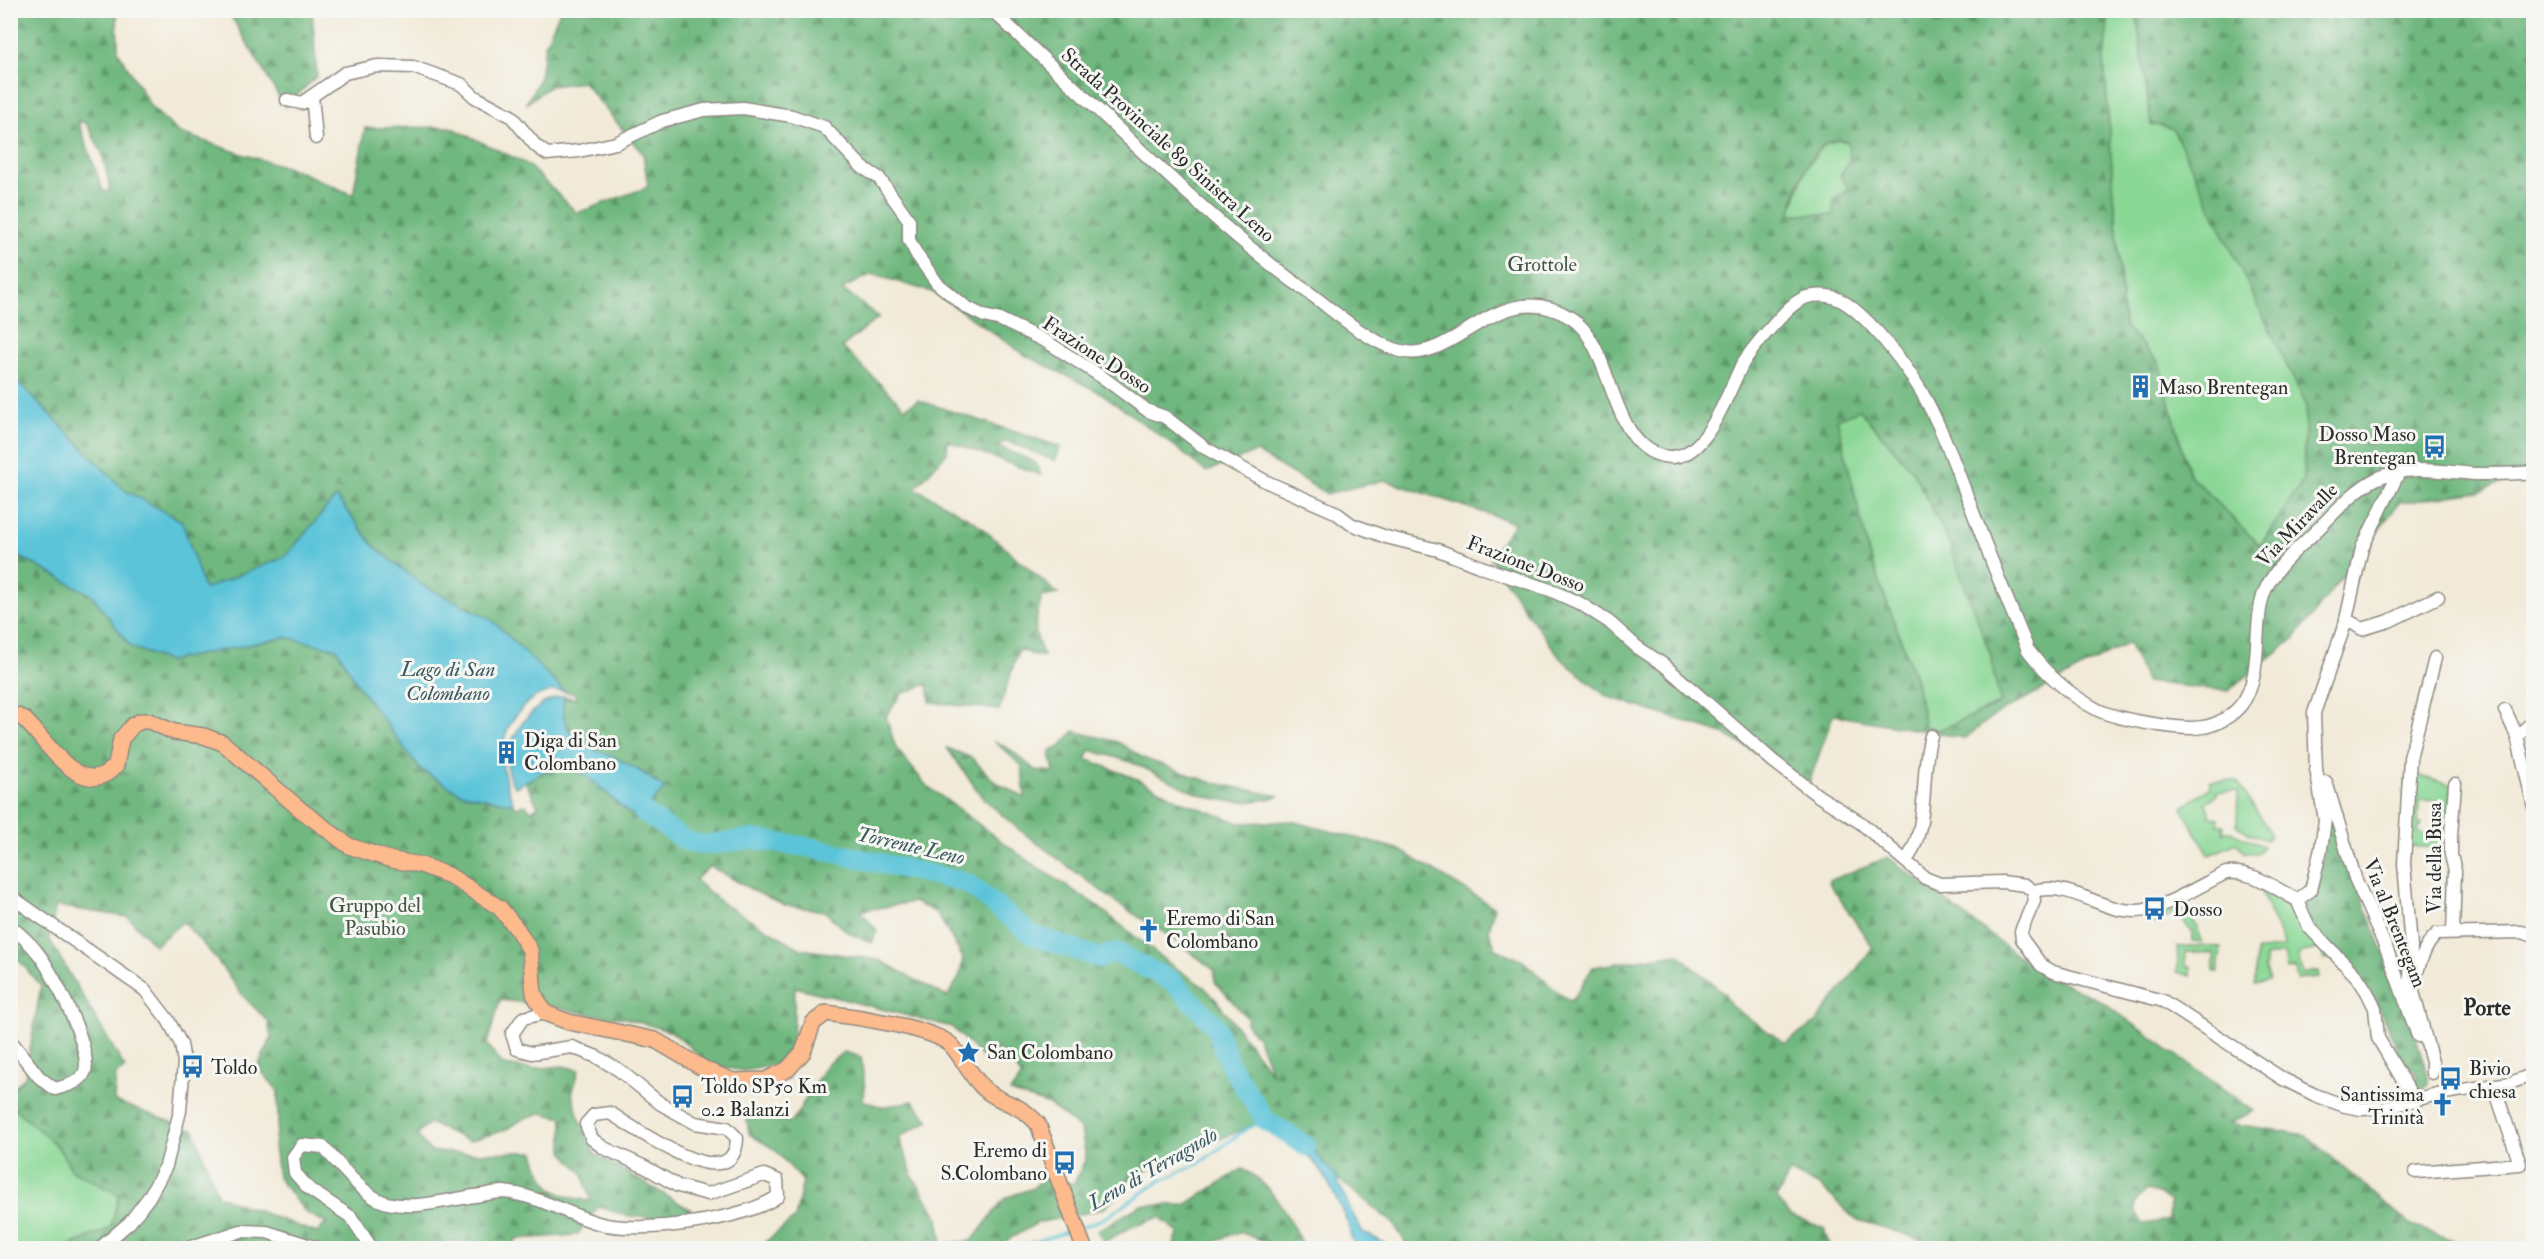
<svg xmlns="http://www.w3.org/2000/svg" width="2544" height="1259" viewBox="0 0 2544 1259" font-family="'IM FELL Double Pica',serif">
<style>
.green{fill:#8bd896;stroke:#5b8260;stroke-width:1.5;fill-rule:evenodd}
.forest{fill:url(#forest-firs);stroke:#4e7255;stroke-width:1.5;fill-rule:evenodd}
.water{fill:#5cc4d9;stroke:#447882;stroke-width:1.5}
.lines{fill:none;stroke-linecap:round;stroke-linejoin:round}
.stream{stroke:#5cc4d9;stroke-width:3}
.river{stroke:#5cc4d9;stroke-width:20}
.minor-casing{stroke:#8e8a82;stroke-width:15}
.major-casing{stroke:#8e8a82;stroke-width:18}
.minor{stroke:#fff;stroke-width:12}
.major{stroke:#fcba8d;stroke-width:15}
.labels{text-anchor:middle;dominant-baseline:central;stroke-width:6;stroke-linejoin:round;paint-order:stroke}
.street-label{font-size:20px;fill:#2b2b2b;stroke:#f6f6f2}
.park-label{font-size:20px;fill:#435646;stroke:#f6f6f2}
.poi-label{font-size:20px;fill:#2b2b2b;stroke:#f6f6f2;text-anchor:start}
.water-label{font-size:21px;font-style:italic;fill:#3a595f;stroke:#f6f6f2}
.quarter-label{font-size:22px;font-weight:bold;fill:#2b2b2b;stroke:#f6f6f2}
</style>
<defs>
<pattern id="forest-firs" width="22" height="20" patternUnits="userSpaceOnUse" patternTransform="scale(1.5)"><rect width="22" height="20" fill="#70b87f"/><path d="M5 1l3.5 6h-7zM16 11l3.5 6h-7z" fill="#5c9668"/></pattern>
</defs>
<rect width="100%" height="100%" fill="#f6f6f2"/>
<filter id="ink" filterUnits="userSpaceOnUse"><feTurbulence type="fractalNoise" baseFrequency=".0167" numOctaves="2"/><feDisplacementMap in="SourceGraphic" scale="12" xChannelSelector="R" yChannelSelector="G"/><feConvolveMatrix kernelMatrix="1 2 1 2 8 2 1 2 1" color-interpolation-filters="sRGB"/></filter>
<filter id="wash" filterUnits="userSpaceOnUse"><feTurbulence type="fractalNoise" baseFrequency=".008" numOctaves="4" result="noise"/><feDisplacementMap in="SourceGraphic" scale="24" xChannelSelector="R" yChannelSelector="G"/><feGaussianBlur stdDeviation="1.35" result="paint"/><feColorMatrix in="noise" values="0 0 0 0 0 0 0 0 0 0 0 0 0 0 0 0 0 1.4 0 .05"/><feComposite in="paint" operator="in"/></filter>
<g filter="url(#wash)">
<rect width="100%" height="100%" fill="#f2ead8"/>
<!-- green -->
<path class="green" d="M2109,11H2136L2151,124L2173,128L2306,405L2303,481L2260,546L2189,474L2159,363L2124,326L2104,60Z
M1838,140L1848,141L1850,160L1849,189L1833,216L1790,214L1806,167L1824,145Z
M1860,410L1912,470L1946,536L1992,658L1993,671L2001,703L1939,730L1925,726L1915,678L1869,554L1837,419Z
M2412,774L2452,785L2447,838H2438V848L2408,846ZM2419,800L2441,801L2440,815L2442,818H2438L2437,832L2432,840L2417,831L2422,824L2418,822Z
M2210,781H2237L2268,829L2270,835L2267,840L2248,833L2237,825L2238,791L2216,792L2217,795L2205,803L2210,811V817L2219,818L2218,825H2224L2223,832H2232L2263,846L2258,854L2245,853L2237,843L2209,855L2182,808L2211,787Z
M2257,882L2294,907L2333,959L2325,960L2322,949L2298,954L2302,974L2318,971L2319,977L2297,979L2295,968L2287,970L2284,953L2265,957L2266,965L2264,966L2269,981L2255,984L2256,951L2285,947Z
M2180,901L2197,927L2202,942L2193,941V934L2176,911L2160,921L2158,925L2147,919L2146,916Z
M2190,946L2221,947L2218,972H2214V953L2186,952L2185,966L2191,967V976L2177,972L2178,962L2177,947Z
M10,1101L17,1110L57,1146L72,1170L119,1194L111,1228L64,1248H11Z"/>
<!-- forest -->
<path class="forest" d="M2023,10L2024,12L2109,11L2104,60L2124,326L2159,363L2189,474L2260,546L2303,481L2306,405L2173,129L2151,124L2136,11H2533V470L2479,492L2399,503L2295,638L2228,691L2146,682L2128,643L1995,715L1965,738L1833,715L1809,783L1726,735L1606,696L1560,658L1520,603L1490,557L1515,523L1384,480L1327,494L1256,452L1206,472L1173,445L1101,393L1025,355L935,293L872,274L842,289L879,317L842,347L905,408L918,400L1061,447L1055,461L1006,441L997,446L1035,462L1041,475L948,441L947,453L915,488L974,521L1058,594L1042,597C1034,624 1032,631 1044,656H1036L1019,649L999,710L930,702L928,684L901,694L886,717L896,748L926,785L1031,863L1096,905L1167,962L1204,987L1217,1001L1272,1074L1258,1039L1246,1023L1248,1019L1215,982L1214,970L1165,933L1121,906L1017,828L982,797L947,748L972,758L994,781L1025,798L1022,766L994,741L1011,750L1035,770L1054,772L1050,752L1060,747L1074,731L1118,742L1143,758L1210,782L1279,796C1218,814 1188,787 1135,764C1121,758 1105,755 1091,750L1086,759L1137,779L1183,802L1240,823L1292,821L1398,849L1494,907L1489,931L1496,949L1523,961L1560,994L1572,1001L1593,967L1678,954L1725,994L1731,1006L1785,1043L1815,1023L1873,948L1828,881L1888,857L2035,969L2101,1001L2254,1111L2229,1123L2306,1135L2412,1226L2476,1248H1941L1898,1232L1855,1219L1820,1186L1790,1172L1777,1198L1790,1215L1824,1228L1830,1248H1409L1394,1224L1265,1120L1133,1176L1123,1190L1103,1209L1037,1223L994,1248H758L795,1218L803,1181L774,1149L749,1134L745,1108L769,1118L792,1122L826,1065L844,1052L861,1057L865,1088L862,1100L882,1107L913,1101L929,1121L899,1137L913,1177L938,1217L942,1244L972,1241L1005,1198L1033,1188L1044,1178L1074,1184L1086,1158L1081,1129L1049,1105L1010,1092L1022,1076L999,1049L985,1060L952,1027L795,987L793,1046L774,1065L744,1071L711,1065L672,1032L625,1018L587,1014L552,1006L500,1000L487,1044L503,1065L533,1069L563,1066L579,1070L572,1094L579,1117L595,1154L691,1210L670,1219L628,1216L598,1207L577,1235L515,1239L514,1248H487L488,1243L449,1242L415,1248H64L111,1228L119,1195L72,1170L57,1146L16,1110L11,1101V1090L25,1077L41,986L17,958L11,960L10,552L92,595L131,647L168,661L286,637L337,649L361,690L420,769L460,793L514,804L516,807L526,805L531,811L538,807L526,782C535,777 547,769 557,767C580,762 603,790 617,804L654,799L665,788C653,779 639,770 626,763C591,744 557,747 564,696L576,699L575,694L564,691L491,619L422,585L374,546L336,497L285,557L204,590L182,521L124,490L17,381L11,379V11H117L118,51L151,107L178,132L245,155L296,170L353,195L365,128L450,127L527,164L577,213L648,187L643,154L583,82L550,86L526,104L540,77L545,45L560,11ZM78,121L86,123L102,153L110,188L104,193ZM1838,140L1848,142L1850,160L1840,175L1849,189L1834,200L1833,215L1791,214C1794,193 1806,157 1824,145C1827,142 1834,141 1838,140ZM1860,410L1912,470L1946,536L1992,658L1993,671L2001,703L1939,730L1925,726L1915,678L1869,554L1837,419ZM710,866L756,892L785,905L824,911L849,933L872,943L877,931L860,911L914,902L937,913L963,958L959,978L947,997L879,960L801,949L722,903L695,880ZM56,906L128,917L155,945L183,922L214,956L243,996L268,1021L271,1038L258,1067L278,1091V1122L274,1145L278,1178L306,1213L326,1223L317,1233L218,1196L194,1130L114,1101L116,1075L125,1068L49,939ZM541,1113L563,1118V1152L582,1172L591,1201C553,1195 545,1190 534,1152C499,1151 464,1156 430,1151L417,1135L429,1123L469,1141L505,1130L525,1118ZM2147,1190L2158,1193L2170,1202L2169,1220L2143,1224L2135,1210V1203Z
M228,11H312L317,76L285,107Z
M2329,813L2412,1026L2428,1075V1083L2423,1091H2417L2411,1082L2418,1078L2412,1068L2401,1067L2395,1057L2398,1053L2397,1047L2380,1011L2313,926L2304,904L2316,895L2318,890Z
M1242,1169C1273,1183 1289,1219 1304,1248H1281L1240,1232L1220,1239L1208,1248H1173L1178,1233L1160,1217L1129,1228L1104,1242L1097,1231L1141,1205H1185Z"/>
<!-- water -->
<path class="water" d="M11,379L17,381L124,490L182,521L204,589L285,557L336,497L374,546L422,585L491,619L564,691C548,689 533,696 522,708C495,737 499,769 514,804L460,793L420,769L361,690L337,649L286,637L168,661L131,647L92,595L11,552Z
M564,696C557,747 591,744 626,763C640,770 652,780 665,788L643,812L630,814C611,800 581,762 557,767C543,770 528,781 515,787C491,758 527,700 564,696Z
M1290,1125L1335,1175L1352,1213L1363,1232L1386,1244L1385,1248H1357L1350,1235L1349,1225C1327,1181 1325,1162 1280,1137Z"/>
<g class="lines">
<!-- stream -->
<path class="stream" d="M1082,1227L1105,1218L1160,1181L1198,1164L1245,1130L1265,1120
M1018,1248L1024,1245L1073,1230"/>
<!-- river -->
<path class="river" d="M643,812L686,841L702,845L752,839L814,848L967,883L1032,935L1099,958L1115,952L1172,981L1215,1025L1230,1065L1265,1120L1306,1146"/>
</g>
</g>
<g filter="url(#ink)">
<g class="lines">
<defs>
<path id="minor" d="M992,10C1039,55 1087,99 1134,144C1191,197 1248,250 1312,295C1339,315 1365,339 1397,350C1453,369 1498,272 1571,318C1614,345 1609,445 1663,456C1706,466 1727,392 1743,363C1753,347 1765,334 1777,321C1786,311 1795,301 1807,297C1817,295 1829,295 1838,299C1865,311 1906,365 1921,391C1944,431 1959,476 1976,520C1992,563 2010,607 2028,650C2047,675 2068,694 2096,709C2114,719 2182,731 2203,727C2217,725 2232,716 2241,705C2262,678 2254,636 2261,604C2263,593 2268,583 2274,575C2284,559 2301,546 2315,532C2334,514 2352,491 2376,479C2405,464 2443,472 2475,474C2494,474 2514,474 2534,472
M312,96L316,138
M287,100L302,103L345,73L377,66L413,67L461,84L475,97L511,116L536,146L547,154L579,151L616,143L662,121L704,110L743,108L773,113L792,116L824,127L862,167L879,178L909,220V240L917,255L937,283L966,307L984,316L1001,320L1047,342L1105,379L1148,411L1165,417L1205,448L1267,482L1335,512L1351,524L1386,537L1438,550L1484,568L1550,590L1581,604L1609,622L1637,647L1664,665L1773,761L1817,795L1861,823L1925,878L1940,884L2002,882L2025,885L2033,891L2034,901L2021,931L2022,939L2041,965L2053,972L2163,1001L2283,1079L2315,1095L2345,1106L2361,1109L2385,1108L2437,1094L2510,1083L2534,1074
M2346,619L2362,629L2389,621L2438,597
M2505,710L2517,736L2534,807
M2517,736L2534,721
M2326,782L2355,878L2387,950L2418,1036
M1906,861C1931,826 1919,775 1931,736
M2033,891C2072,881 2098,911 2136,911C2159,912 2204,883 2226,873C2253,870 2274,888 2297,900L2311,890L2321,849L2325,820L2316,769L2314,713L2345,624L2362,548L2400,470
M10,896L145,990L168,1020L181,1044L184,1062L180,1111L166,1166L149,1197L130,1222L100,1248
M2297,900L2309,927L2358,978L2367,992L2375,1008L2378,1038L2415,1101
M10,926C20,934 30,943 37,952C52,970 92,1048 85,1071C81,1083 66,1086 55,1089L39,1077L10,1040
M2453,933L2455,871L2451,855V835L2455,784
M2415,983C2417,968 2425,944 2437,934L2522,932L2534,936
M2432,1073V1062L2410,980L2411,946L2404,864L2410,758L2435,658
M2416,1172L2520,1164L2494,1086
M188,1248L241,1231L267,1232L317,1248
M367,1248L369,1244L351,1217L309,1189L295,1173L293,1157L302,1145L323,1147C340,1164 363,1197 387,1203C416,1210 451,1199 481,1195C488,1194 496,1192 503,1192C538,1195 566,1214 598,1223C637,1235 747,1220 778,1196L777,1180L764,1175L708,1194L678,1186L645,1167L604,1148L592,1139L586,1124L594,1115L610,1113C634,1127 735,1202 737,1138L727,1128L695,1123L661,1104L619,1070L597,1057L572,1047L532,1053L517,1049L512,1034L523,1018L545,1013"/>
<path id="major" d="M10,714C15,715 20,716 24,719C46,739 82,804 116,765L121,739L133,725L141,721H149L174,732L204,736L223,743L301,810L349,846L392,860L421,865L450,876L500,908L517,929L530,950L534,994L545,1013L569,1022L655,1040L706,1070L733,1081L766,1080L788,1069L803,1052L813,1023L826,1013C852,1016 934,1028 951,1045C964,1059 973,1081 988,1092C1008,1106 1019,1103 1038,1124L1084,1248"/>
</defs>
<!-- minor casing -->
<use href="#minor" class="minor-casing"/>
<!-- major casing -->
<use href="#major" class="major-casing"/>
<!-- minor -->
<use href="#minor" class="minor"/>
<!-- major -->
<use href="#major" class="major"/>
</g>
</g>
<!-- icons -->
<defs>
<symbol id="building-bare" viewBox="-9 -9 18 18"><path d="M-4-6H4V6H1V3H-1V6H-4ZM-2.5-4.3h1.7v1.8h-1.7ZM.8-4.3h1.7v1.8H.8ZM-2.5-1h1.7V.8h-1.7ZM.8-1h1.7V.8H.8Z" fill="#1f6fb2" stroke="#f6f6f2" stroke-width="2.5" paint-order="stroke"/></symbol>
<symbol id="bus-bare" viewBox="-9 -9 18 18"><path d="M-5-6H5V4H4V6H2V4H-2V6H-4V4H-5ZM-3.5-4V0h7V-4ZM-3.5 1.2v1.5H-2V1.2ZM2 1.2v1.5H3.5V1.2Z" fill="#1f6fb2" stroke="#f6f6f2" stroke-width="2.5" paint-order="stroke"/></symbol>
<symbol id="church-bare" viewBox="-9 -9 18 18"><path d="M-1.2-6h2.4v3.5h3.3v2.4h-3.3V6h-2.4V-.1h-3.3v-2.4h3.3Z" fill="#1f6fb2" stroke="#f6f6f2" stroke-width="2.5" paint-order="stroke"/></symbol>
<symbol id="sight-bare" viewBox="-9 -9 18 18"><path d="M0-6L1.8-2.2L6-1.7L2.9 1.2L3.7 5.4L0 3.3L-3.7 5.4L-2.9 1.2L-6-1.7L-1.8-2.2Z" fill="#1f6fb2" stroke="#f6f6f2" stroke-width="2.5" paint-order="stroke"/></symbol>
</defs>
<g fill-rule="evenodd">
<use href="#building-bare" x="2124" y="370" width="33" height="33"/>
<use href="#bus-bare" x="2418" y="430" width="33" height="33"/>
<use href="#building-bare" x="490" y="736" width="33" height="33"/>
<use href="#bus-bare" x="2138" y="892" width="33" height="33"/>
<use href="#church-bare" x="1132" y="914" width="33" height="33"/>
<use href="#sight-bare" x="952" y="1036" width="33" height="33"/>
<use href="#bus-bare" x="176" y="1050" width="33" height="33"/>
<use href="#bus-bare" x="2434" y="1062" width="33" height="33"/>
<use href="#bus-bare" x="666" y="1080" width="33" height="33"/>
<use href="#church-bare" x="2426" y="1088" width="33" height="33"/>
<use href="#bus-bare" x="1048" y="1146" width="33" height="33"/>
</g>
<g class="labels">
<!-- street labels -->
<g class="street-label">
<text transform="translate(1168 145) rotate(42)">Strada Provinciale 89 Sinistra Leno</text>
<text transform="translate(1097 355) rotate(33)">Frazione Dosso</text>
<text transform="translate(2297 525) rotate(-46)">Via Miravalle</text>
<text transform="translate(1526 564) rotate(21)">Frazione Dosso</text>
<text transform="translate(2434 858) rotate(-90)">Via della Busa</text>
<text transform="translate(2395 923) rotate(68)">Via al Brentegam</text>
</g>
<!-- park labels -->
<g class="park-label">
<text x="1542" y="264">Grottole</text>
<text x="375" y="905">Gruppo del<tspan x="375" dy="23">Pasubio</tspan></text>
</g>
<!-- poi labels -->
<g class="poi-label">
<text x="2158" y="387">Maso Brentegan</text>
<text x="2416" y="434" text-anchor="end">Dosso Maso<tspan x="2416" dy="23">Brentegan</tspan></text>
<text x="524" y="740">Diga di San<tspan x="524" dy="23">Colombano</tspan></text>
<text x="2173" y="909">Dosso</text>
<text x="1166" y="918">Eremo di San<tspan x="1166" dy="23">Colombano</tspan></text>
<text x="987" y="1052">San Colombano</text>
<text x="211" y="1067">Toldo</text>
<text x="2469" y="1068">Bivio<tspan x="2469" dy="23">chiesa</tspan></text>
<text x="701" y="1086">Toldo SP50 Km<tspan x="701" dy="23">0.2 Balanzi</tspan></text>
<text x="2424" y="1094" text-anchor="end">Santissima<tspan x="2424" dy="23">Trinità</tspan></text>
<text x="1047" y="1150" text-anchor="end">Eremo di<tspan x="1047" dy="23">S.Colombano</tspan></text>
</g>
<!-- water labels -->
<g class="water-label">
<text x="448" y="669">Lago di San<tspan x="448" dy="24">Colombano</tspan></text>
<text transform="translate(911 846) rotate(13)">Torrente Leno</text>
<text transform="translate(1153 1169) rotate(-30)">Leno di Terragnolo</text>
</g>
<!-- quarter labels -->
<g class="quarter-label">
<text x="2487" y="1008">Porte</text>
</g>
</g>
<!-- margin -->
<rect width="2544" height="1259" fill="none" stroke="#f6f6f2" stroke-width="36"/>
</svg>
